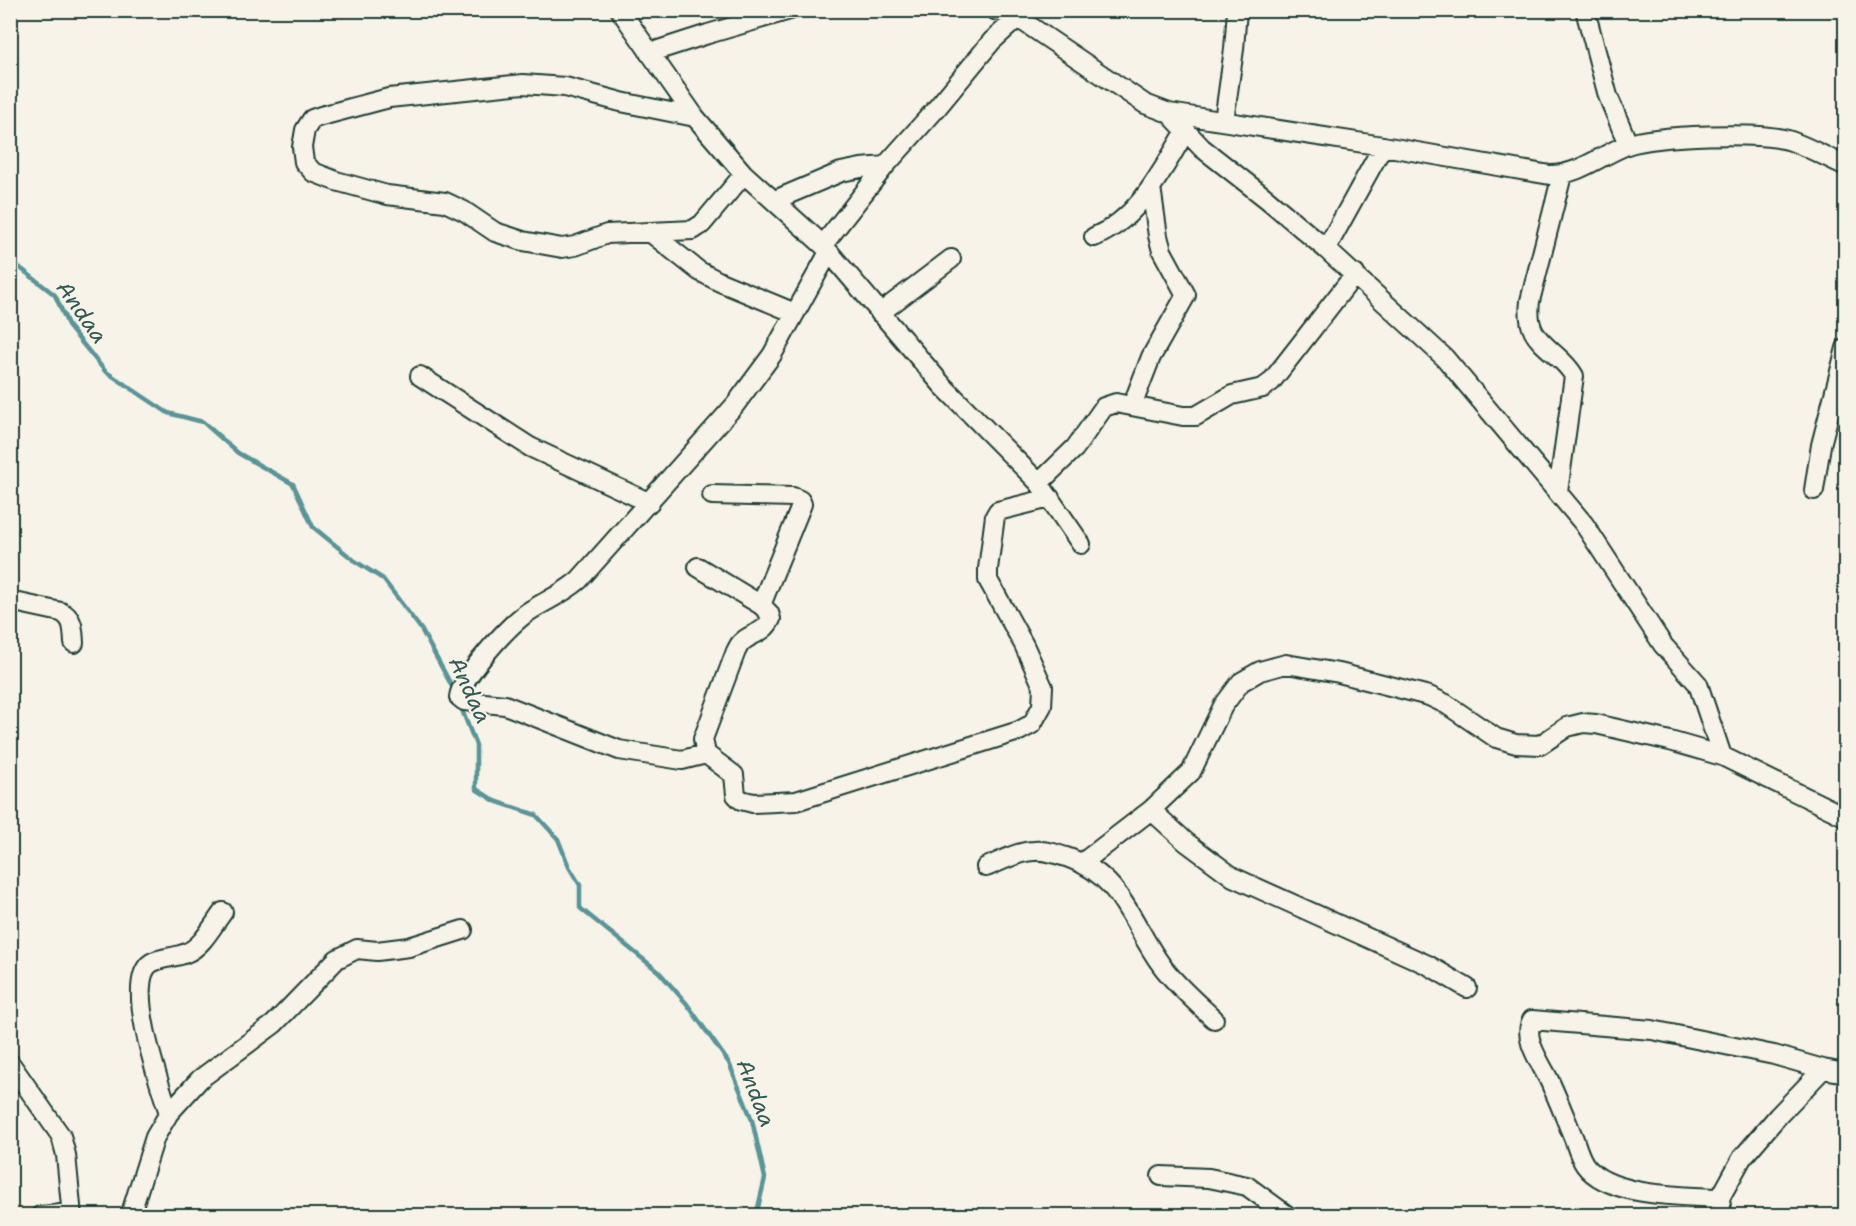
<svg xmlns="http://www.w3.org/2000/svg" width="1856" height="1226" viewBox="0 0 1856 1226" font-family="'Shantell Sans',sans-serif">
<style>
.lines{fill:none;stroke-linecap:round;stroke-linejoin:round}
.stream{stroke:#599498;stroke-width:4.5}
.minor-casing{stroke:#1f3d34;stroke-width:22}
.minor{stroke:#f7f3e8;stroke-width:18}
.labels{text-anchor:middle;dominant-baseline:central;stroke-width:4.5;stroke-linejoin:round;paint-order:stroke}
.water-label{font-size:22px;font-style:italic;fill:#325a55;stroke:#f7f3e8}
</style>
<rect width="100%" height="100%" fill="#f7f3e8"/>
<filter id="ink" filterUnits="userSpaceOnUse"><feTurbulence type="fractalNoise" baseFrequency=".0167" numOctaves="2"/><feDisplacementMap in="SourceGraphic" scale="12" xChannelSelector="R" yChannelSelector="G"/><feConvolveMatrix kernelMatrix="1 2 1 2 8 2 1 2 1" color-interpolation-filters="sRGB"/></filter>
<g filter="url(#ink)">
<g class="lines">
<!-- stream -->
<path class="stream" d="M10,260L55,295L69,327L105,371L168,413L203,422L238,453L293,484L313,527L355,561L383,579L421,629L455,692
M460,705L476,745V789L495,801L536,815L558,839L569,867L580,885V908L659,972L687,1004L729,1063L752,1120L765,1178L756,1216"/>
<defs>
<path id="minor" d="M620,10L695,117L744,174L823,245L943,386L1039,483L1081,544
M995,10L1018,18L1145,104L1169,113L1383,146L1550,175C1579,175 1601,155 1627,145C1653,135 1764,131 1791,141C1810,148 1828,158 1846,166
M1585,10L1608,96L1628,144
M649,53L708,34L790,10
M1169,113L1202,148L1267,199L1326,249L1445,358L1584,524L1663,645L1698,684L1722,756
M695,117L621,102L565,87L523,84L389,98L321,116L312,119L305,130L302,147L304,162L313,172L336,181L387,195L445,202L464,211L495,232L523,241L562,248L575,246L607,234L693,230L702,224L744,174
M1224,121L1234,49L1237,10
M775,200L841,172L861,168L885,166
M651,233L699,271L720,282L795,313
M1094,237C1140,218 1161,171 1186,131
M823,245L885,166L936,109L992,41L1024,12
M1326,249L1383,146
M880,313L951,259
M420,376L530,447L650,503
M1132,406L1151,357L1186,295L1162,251L1158,236L1151,187
M1039,483L1075,448L1104,407L1116,403L1183,416H1196L1232,395L1263,388L1271,382L1355,274
M1814,490L1821,445L1846,348
M1558,492L1574,376C1571,370 1567,366 1562,361C1540,340 1526,335 1530,301L1562,175
M712,495L793,497L800,500L802,504L761,605
M698,567L761,605L769,613L771,619C763,635 752,632 742,642C739,644 738,648 736,651L703,739L706,754L734,775L736,795L741,800L753,803L796,801L1019,731L1032,724L1042,706L1043,687L1024,645L988,580V569L995,516L998,511L1050,498
M10,601L61,612C74,618 73,630 74,643
M706,754L682,760L619,750L505,705L464,701L459,697C461,677 510,624 528,612C545,601 563,594 579,580L735,405L772,355L829,252
M1082,863L1151,810
M986,867C1000,862 1018,851 1034,851C1046,850 1057,854 1069,858C1123,877 1131,924 1162,966C1177,986 1196,1002 1214,1019
M1467,988L1428,965L1233,877L1186,842L1151,810L1191,772L1223,706L1241,682L1260,671L1286,664L1339,673L1429,696L1446,704L1496,738L1516,744L1540,745L1567,727L1583,723L1596,724L1670,741L1722,756L1846,817
M10,1063L61,1136L66,1155L72,1216
M169,1113C160,1086 123,981 151,963C161,957 175,958 186,953C202,947 213,925 223,912
M1161,1176L1209,1178L1247,1186L1288,1216
M1720,1198C1683,1196 1608,1197 1585,1165C1580,1158 1577,1148 1574,1139C1566,1120 1558,1099 1549,1080C1541,1063 1522,1039 1532,1020L1652,1030L1774,1055L1823,1069
M40,1216L71,1213
M130,1216L155,1137L169,1113L200,1079L274,1024L337,959L357,949L377,951L409,947L463,930
M1722,1216L1720,1198L1742,1158L1778,1116L1823,1069L1846,1073"/>
</defs>
<!-- minor casing -->
<use href="#minor" class="minor-casing"/>
<!-- minor -->
<use href="#minor" class="minor"/>
</g>
</g>
<g class="labels">
<!-- water labels -->
<g class="water-label">
<text transform="translate(82 312) rotate(55)">Andaa</text>
<text transform="translate(470 690) rotate(65)">Andaa</text>
<text transform="translate(756 1093) rotate(69)">Andaa</text>
</g>
</g>
<!-- margin -->
<rect width="1856" height="1226" fill="none" stroke="#f7f3e8" stroke-width="36"/>
<rect x="18" y="18" width="1820" height="1190" fill="none" stroke="#1f3d34" stroke-width="2" filter="url(#ink)"/>
</svg>
